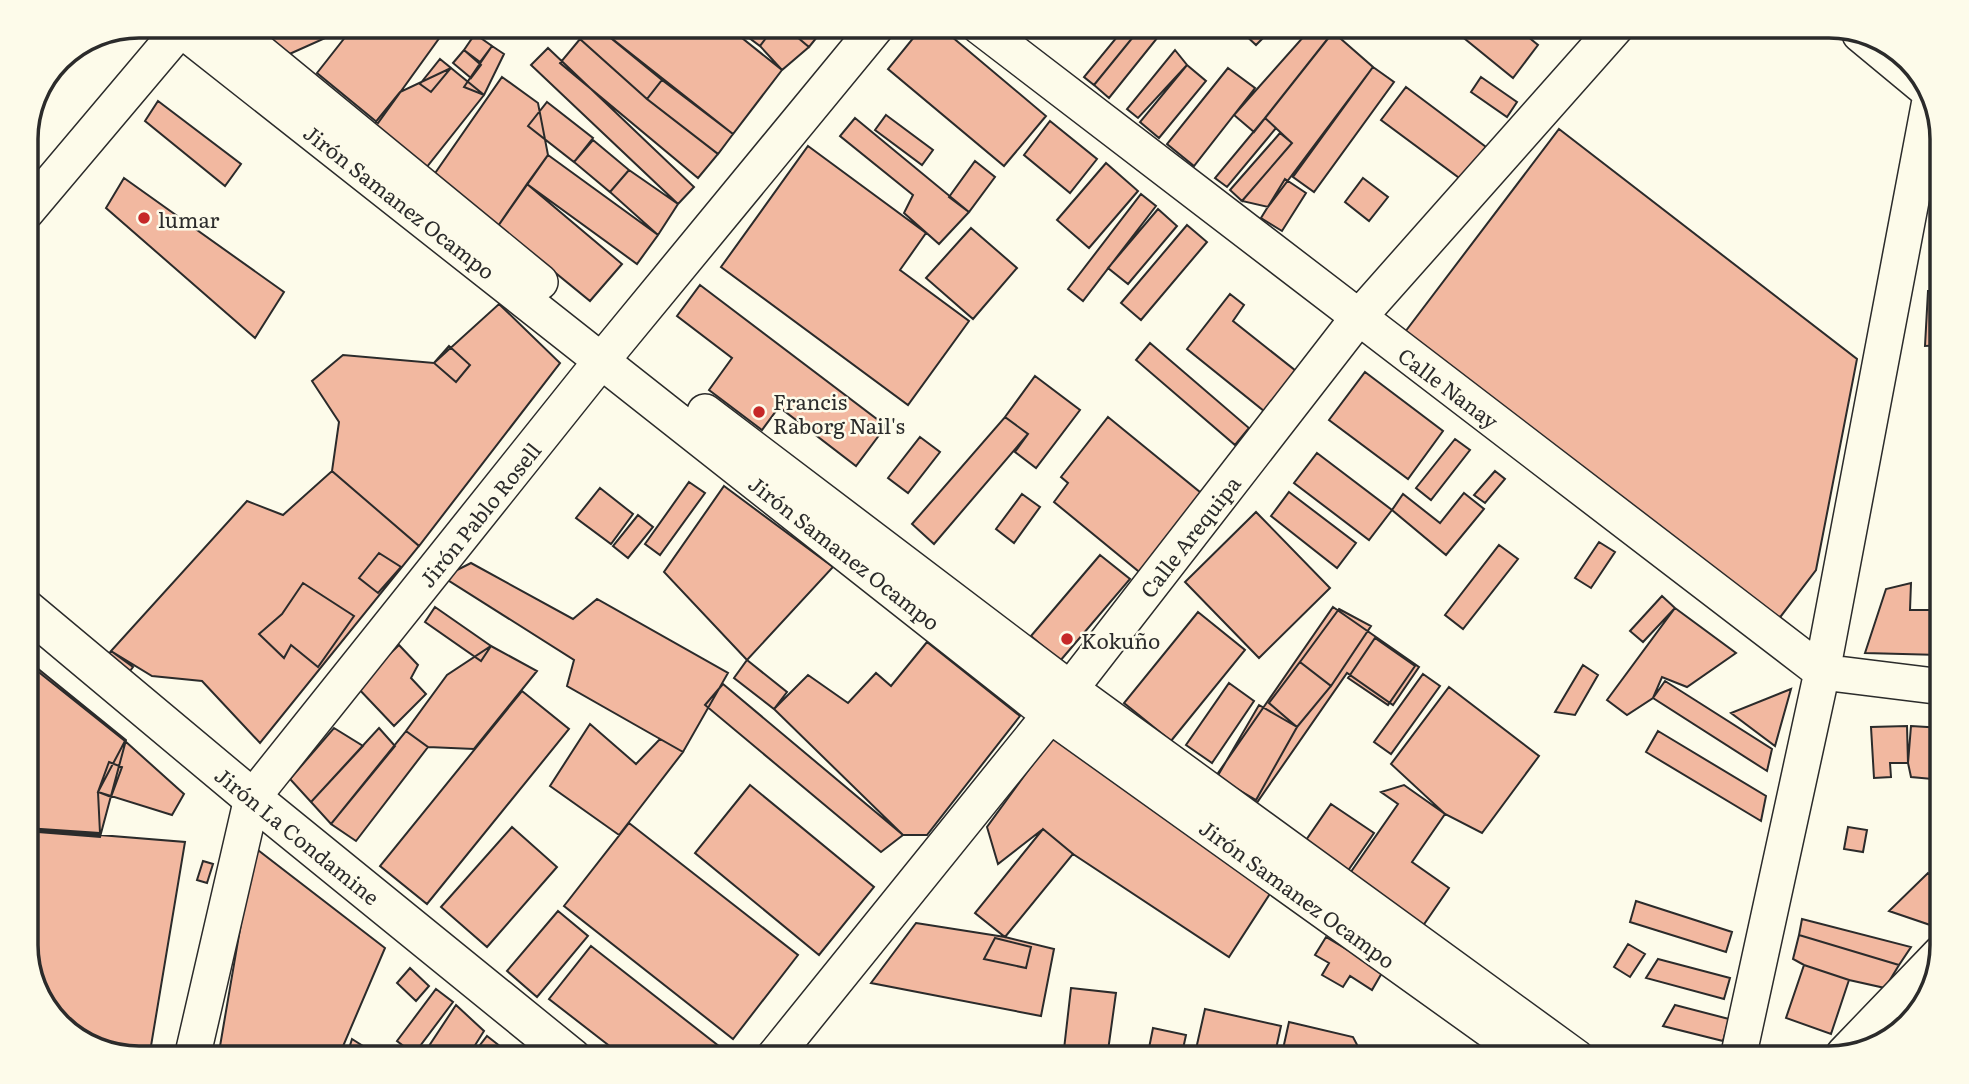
<svg xmlns="http://www.w3.org/2000/svg" width="1969" height="1084" viewBox="0 0 1969 1084" font-family="Literata,serif">
<style>
.building{fill:#f2b8a0;stroke:#2b2b2b;stroke-width:2}
.lines{fill:none;stroke-linecap:round;stroke-linejoin:round}
.minor-casing{stroke:#2b2b2b;stroke-width:38}
.major-casing{stroke:#2b2b2b;stroke-width:41}
.minor{stroke:#fdfbea;stroke-width:35}
.major{stroke:#fdfbea;stroke-width:38}
.poi-dot{fill:#c62828;stroke:#fdfbea;stroke-width:2.5}
.labels{text-anchor:middle;dominant-baseline:central;stroke-width:5;stroke-linejoin:round;paint-order:stroke}
.street-label{font-size:21px;fill:#2b2b2b;stroke:#fdfbea}
.poi-label{font-size:21px;fill:#2b2b2b;stroke:#fdfbea;text-anchor:start}
.rim{fill:none;stroke:#2b2b2b;stroke-width:3.5}
</style>
<rect width="100%" height="100%" fill="#fdfbea"/>
<!-- building -->
<path class="building" d="M248,26H345L341,31L285,56Z
M293,26H307L302,33Z
M354,26H448L378,123L317,73Z
M589,26H596L662,80L647,99L580,39Z
M596,26H727L782,70L733,134Z
M733,26H751L744,34Z
M751,26H775L760,46L744,34Z
M775,26H784L809,47L782,70L760,46Z
M784,26H826L809,47Z
M923,26H939L1046,116L1004,166L888,69Z
M1022,26H1042L1034,36Z
M1126,26H1142L1094,85L1084,77Z
M1142,26L1158,37L1109,98L1094,85Z
M1249,26H1270L1272,29L1256,45L1243,33Z
M1313,26H1338L1254,132L1234,115Z
M1449,26H1515L1538,45L1513,78Z
M1333,32L1373,67L1268,207L1242,201L1292,143L1265,118Z
M475,34L492,46L480,62L464,50Z
M580,39L647,99L718,154L698,178L560,63Z
M492,46L504,54L484,95L464,87Z
M548,48L694,187L678,204L531,65Z
M464,50L481,65L471,78L453,63Z
M1175,50L1187,65L1138,118L1127,109Z
M440,59L451,68L431,92L420,84Z
M1187,65L1206,81L1159,138L1140,122Z
M1373,67L1394,82L1314,192L1293,177Z
M451,68L484,95L422,173L369,130L400,92Z
M1228,68L1255,88L1194,166L1167,144Z
M502,77L538,103L548,155L498,226L431,179Z
M1481,77L1517,102L1507,117L1471,92Z
M662,80L733,134L718,154L647,99Z
M1406,87L1486,147L1462,180L1381,120Z
M158,101L241,164L225,186L145,121Z
M547,102L593,138L574,162L528,126Z
M886,115L933,150L922,165L875,130Z
M855,118L969,212L939,244L904,213L913,195L840,136Z
M1265,118L1276,128L1227,187L1215,178Z
M1050,121L1097,159L1070,193L1024,155Z
M1559,129L1857,359L1816,570L1778,620L1405,332Z
M1280,133L1292,143L1242,201L1230,190Z
M593,140L629,170L610,192L574,162Z
M808,146L926,233L900,270L969,321L908,405L721,267Z
M548,155L658,235L637,264L527,184Z
M975,161L995,177L969,212L949,197Z
M1106,163L1138,191L1089,248L1057,220Z
M629,170L678,204L658,235L610,192Z
M124,178L284,292L255,338L106,208Z
M1363,178L1388,197L1369,221L1345,202Z
M1285,179L1306,193L1282,231L1261,218Z
M527,184L622,264L590,301L498,226Z
M1141,194L1156,206L1083,301L1068,289Z
M1158,209L1177,226L1128,284L1108,268Z
M1187,225L1207,242L1141,320L1121,303Z
M971,228L1017,268L973,319L926,278Z
M700,285L886,426L856,466L779,407L762,430L709,390L732,358L677,316Z
M1928,291H1943V345L1925,346Z
M1230,294L1244,305L1233,321L1296,371L1264,411L1187,349Z
M499,304L560,363L419,546L332,471L339,422L312,381L343,355L434,363Z
M1150,343L1249,428L1235,445L1136,360Z
M449,346L470,365L456,382L434,363Z
M1365,372L1443,431L1408,479L1329,420Z
M1035,376L1080,410L1036,468L1015,452L1028,434L1005,417Z
M1005,417L1028,434L934,544L912,524Z
M1108,417L1206,497L1143,575L1054,502L1068,483L1061,477Z
M920,437L940,452L908,493L888,478Z
M1455,439L1470,450L1431,500L1416,488Z
M1317,453L1392,510L1369,540L1294,483Z
M332,471L419,546L260,743L202,681L152,676L111,651L247,501L283,515Z
M1495,471L1505,479L1485,503L1474,495Z
M689,482L705,493L660,555L645,544Z
M724,486L833,567L747,660L664,572Z
M600,488L633,514L611,544L576,518Z
M1289,492L1356,543L1337,568L1271,516Z
M1464,493L1484,509L1446,555L1392,510L1403,494L1440,523Z
M1022,494L1040,507L1014,543L996,529Z
M1256,512L1330,588L1259,658L1185,582Z
M638,515L653,527L628,558L613,546Z
M1599,542L1615,552L1591,588L1575,578Z
M1499,545L1518,559L1463,629L1445,615Z
M379,553L401,567L378,593L359,578Z
M1100,555L1130,579L1060,661L1031,636Z
M471,563L573,619L597,599L728,673L683,752L567,686L574,660L443,577Z
M303,583L354,616L318,667L291,645L284,658L259,634L282,614Z
M1911,583L1910,610H1941L1940,655L1865,653L1886,589Z
M1662,596L1675,608L1643,642L1630,631Z
M435,607L491,646L481,661L425,622Z
M1333,607L1419,667L1393,705L1347,673L1256,804L1216,776Z
M1675,608L1736,653L1687,687L1662,677L1653,698L1627,715L1607,700Z
M1339,609L1371,626L1331,686L1300,662Z
M1198,612L1245,650L1171,741L1124,703Z
M1375,638L1415,666L1388,705L1348,678Z
M927,642L1020,716L927,835H903L774,709L808,675L848,703L876,673L891,686Z
M399,645L418,665L411,678L426,694L394,726L356,686Z
M491,646L537,671L474,749L428,747L406,731L447,675Z
M111,651L133,667L121,683L105,658Z
M26,659L126,740L100,837L26,831Z
M747,660L787,692L774,709L734,678Z
M26,662L125,741L98,792L100,833L26,828Z
M1300,662L1331,686L1297,727L1269,703Z
M1583,665L1598,675L1575,715L1555,712Z
M1423,674L1440,686L1391,754L1374,742Z
M1665,681L1772,749L1767,771L1653,698Z
M1229,683L1254,701L1212,763L1186,745Z
M723,684L903,835L881,852L705,705Z
M1449,687L1539,756L1482,833L1445,814L1391,764Z
M1791,689L1775,746L1731,713Z
M522,691L569,729L427,904L380,866Z
M1259,705L1297,727L1256,800L1217,777Z
M590,724L636,764L660,739L683,752L619,835L550,786Z
M1907,726L1908,763H1890L1891,777L1874,778L1871,727Z
M1911,726L1943,728V780L1911,777L1908,763Z
M334,728L363,746L311,802L290,779Z
M379,728L395,746L331,824L311,802Z
M1059,728L1275,886L1229,957L1073,854L1043,829L998,864L987,827Z
M406,731L428,747L356,841L331,824Z
M1658,731L1766,796L1761,821L1646,752Z
M125,741L184,794L172,815L98,792Z
M109,762L122,767L111,797L98,792Z
M750,785L874,887L819,955L695,853Z
M1404,785L1445,814L1412,862L1449,888L1420,930L1346,879L1398,804L1381,792Z
M1331,804L1374,833L1347,872L1304,843Z
M629,823L798,955L733,1039L564,906Z
M512,827L557,867L487,947L441,907Z
M1848,827L1867,830L1863,852L1844,849Z
M26,829L185,842L149,1058H139L83,1043L42,1002L26,952Z
M1043,829L1073,854L1005,937L975,913Z
M254,847L385,948L338,1058H218Z
M203,861L213,864L207,883L197,880Z
M1928,873L1943,882L1942,929L1889,911Z
M1636,901L1732,932L1726,952L1630,922Z
M558,911L588,936L537,997L507,971Z
M1802,919L1911,947L1899,965L1799,935Z
M916,923L1005,937L1054,949L1041,1016L871,983Z
M1799,935L1899,965L1885,988L1849,980L1804,965L1793,959Z
M1326,937L1383,971L1372,990L1350,976L1343,987L1322,975L1329,963L1315,955Z
M995,938L1031,947L1026,968L984,959Z
M1628,944L1645,954L1630,977L1614,967Z
M591,946L729,1054L726,1058H625L549,999Z
M1658,959L1730,978L1724,999L1646,978Z
M1804,965L1849,980L1831,1034L1786,1018Z
M410,968L429,986L416,1001L397,983Z
M1071,988L1116,993L1107,1058H1063Z
M436,989L453,1002L414,1054L397,1041Z
M456,1005L484,1031L467,1058H421Z
M1675,1005L1729,1019L1723,1041L1663,1026Z
M1205,1009L1281,1026L1274,1058H1194Z
M1289,1022L1353,1037L1364,1058H1281Z
M1153,1028L1186,1035L1181,1058H1147Z
M487,1036L515,1058H470Z
M352,1039L366,1048L362,1058H346Z
M366,1048L383,1058H364Z"/>
<g class="lines">
<defs>
<path id="minor" d="M177,26L1050,715L1529,1058
M228,26L540,282
M979,26L1822,672L1943,687
M1860,34L1930,92
M26,212L183,26
M705,412L1070,689L1577,1058
M1844,1054L1941,953
M192,1058L252,798L602,360L877,26
M773,1058L1050,715L1358,318L1617,26
M1738,1058L1822,672L1931,95"/>
<path id="major" d="M26,609L252,798L572,1058"/>
</defs>
<!-- minor casing -->
<use href="#minor" class="minor-casing"/>
<!-- major casing -->
<use href="#major" class="major-casing"/>
<!-- minor -->
<use href="#minor" class="minor"/>
<!-- major -->
<use href="#major" class="major"/>
</g>
<!-- markers -->
<g class="poi-dot">
<circle cx="144" cy="218" r="7"/>
<circle cx="759" cy="412" r="7"/>
<circle cx="1067" cy="639" r="7"/>
</g>
<g class="labels">
<!-- street labels -->
<g class="street-label">
<text transform="translate(400 201) rotate(38)">Jirón Samanez Ocampo</text>
<text transform="translate(1449 387) rotate(37)">Calle Nanay</text>
<text transform="translate(479 514) rotate(-51)">Jirón Pablo Rosell</text>
<text transform="translate(1189 536) rotate(-52)">Calle Arequipa</text>
<text transform="translate(845 552) rotate(38)">Jirón Samanez Ocampo</text>
<text transform="translate(298 835) rotate(39)">Jirón La Condamine</text>
<text transform="translate(1298 893) rotate(36)">Jirón Samanez Ocampo</text>
</g>
<!-- poi labels -->
<g class="poi-label">
<text x="158" y="218">lumar</text>
<text x="773" y="400">Francis<tspan x="773" dy="24">Raborg Nail's</tspan></text>
<text x="1081" y="639">Kokuño</text>
</g>
</g>
<!-- crop -->
<path d="M0 0H1969V1084H0ZM139 38H1829A101 101 0 0 1 1930 139V945A101 101 0 0 1 1829 1046H139A101 101 0 0 1 38 945V139A101 101 0 0 1 139 38Z" fill="#fdfbea" fill-rule="evenodd"/>
<path class="rim" d="M139 38H1829A101 101 0 0 1 1930 139V945A101 101 0 0 1 1829 1046H139A101 101 0 0 1 38 945V139A101 101 0 0 1 139 38Z"/>
</svg>
